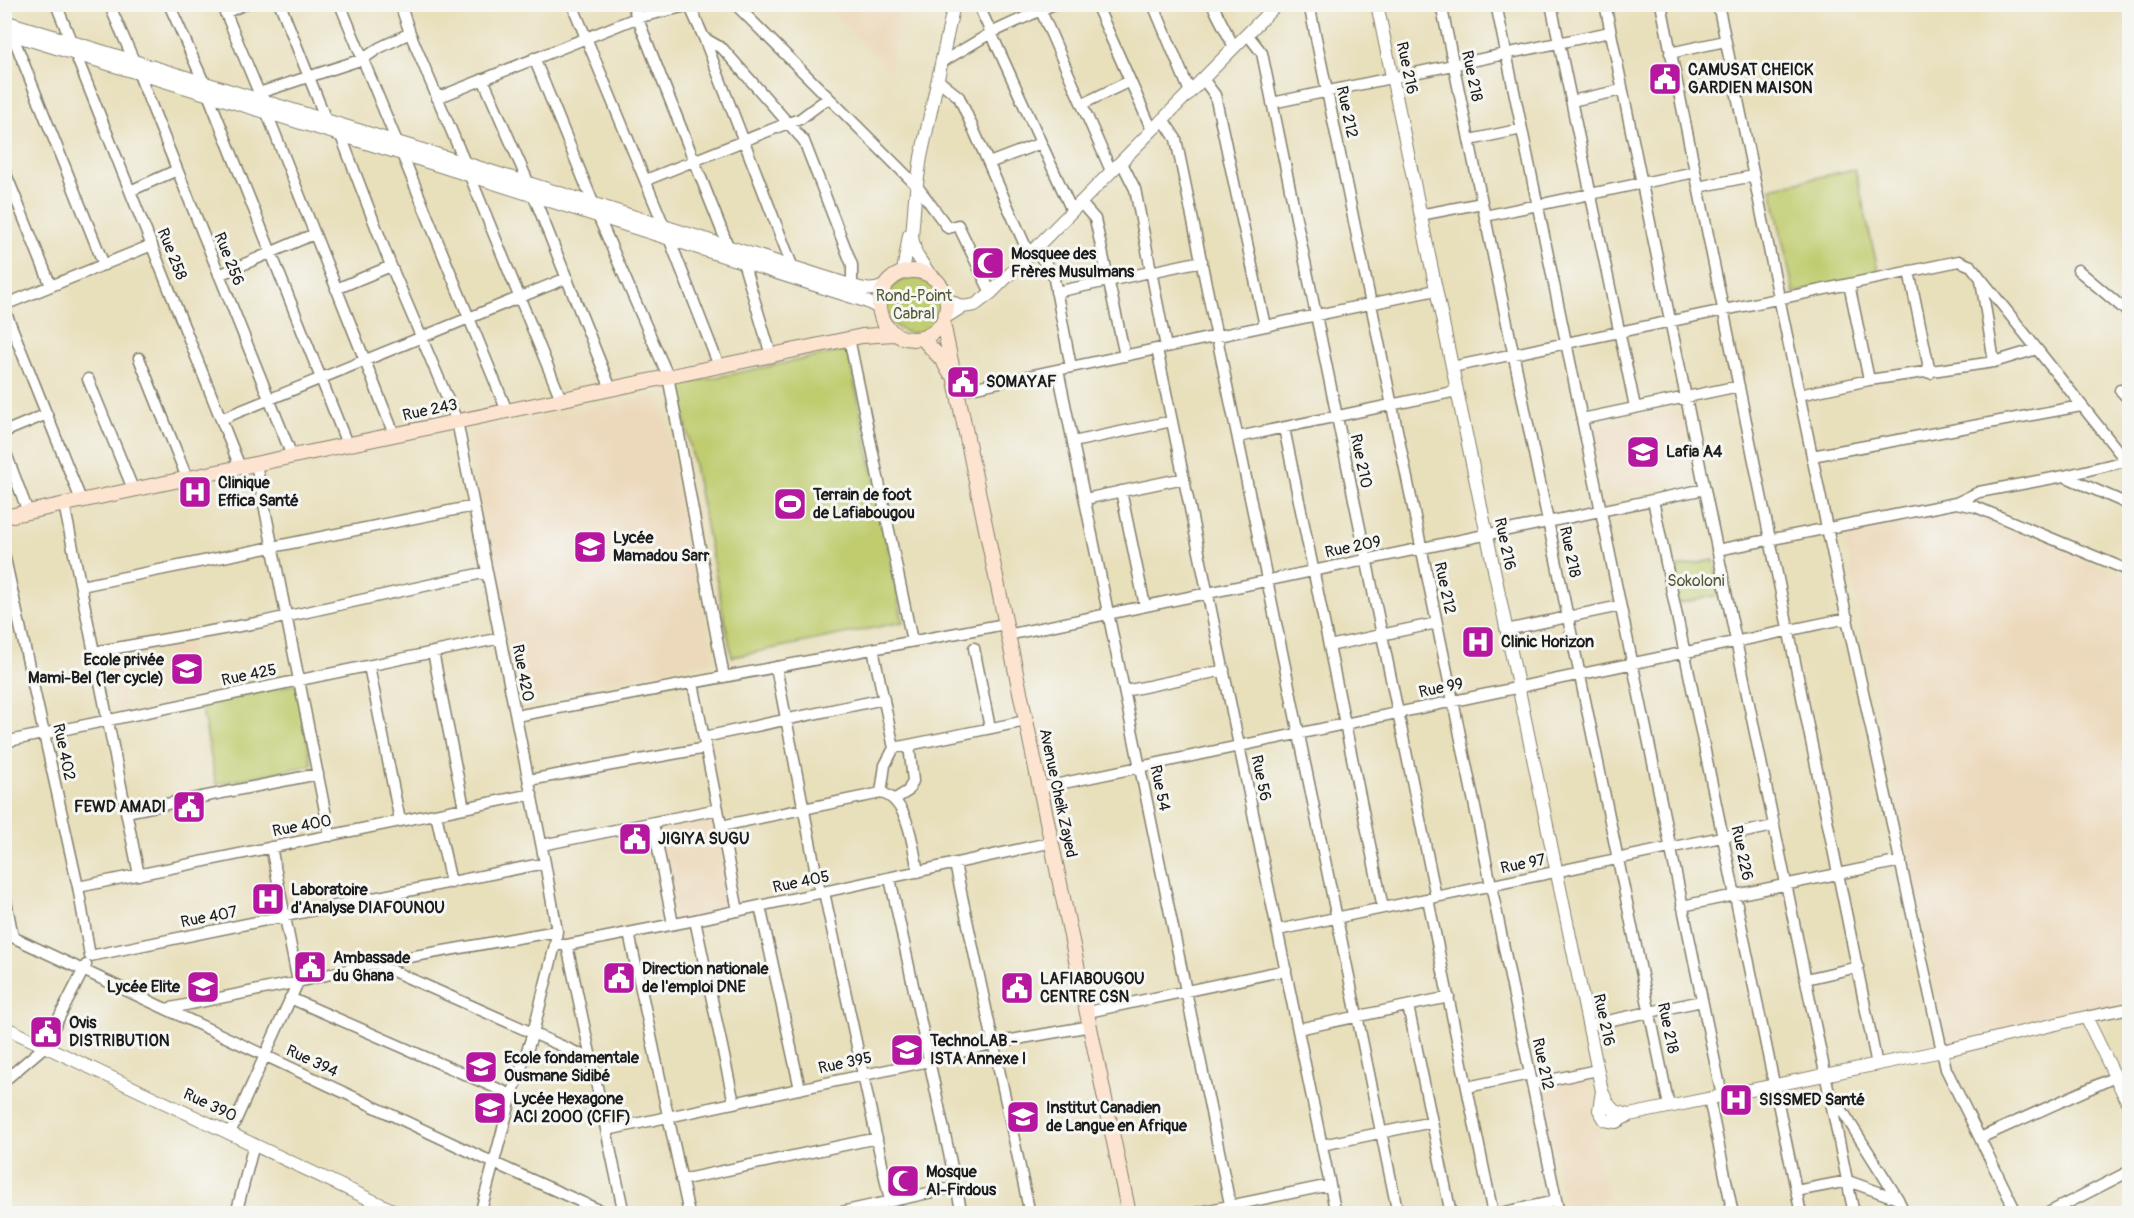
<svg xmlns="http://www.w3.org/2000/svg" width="2134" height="1218" viewBox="0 0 2134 1218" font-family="Pangolin,sans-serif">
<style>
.built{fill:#ecd8ba}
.green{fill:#c0cc6e;stroke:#6e7445;stroke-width:1.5}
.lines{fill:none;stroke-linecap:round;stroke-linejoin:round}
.minor-casing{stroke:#827e6c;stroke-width:13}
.tertiary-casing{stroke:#827e6c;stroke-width:14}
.secondary-casing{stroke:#827e6c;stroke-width:16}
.minor{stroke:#fff;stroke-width:10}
.tertiary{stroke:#fff;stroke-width:12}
.secondary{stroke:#fde4d1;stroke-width:14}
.labels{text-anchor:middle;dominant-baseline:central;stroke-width:6;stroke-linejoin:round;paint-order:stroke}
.street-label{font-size:16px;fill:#1c1c1c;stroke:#f6f6f2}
.poi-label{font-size:16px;font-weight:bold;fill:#1c1c1c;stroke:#f6f6f2;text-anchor:start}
.park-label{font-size:16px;fill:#555a39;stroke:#f6f6f2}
</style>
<rect width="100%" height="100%" fill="#f6f6f2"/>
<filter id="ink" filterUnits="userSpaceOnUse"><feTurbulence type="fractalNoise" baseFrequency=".0167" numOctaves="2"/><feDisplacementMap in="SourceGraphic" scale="12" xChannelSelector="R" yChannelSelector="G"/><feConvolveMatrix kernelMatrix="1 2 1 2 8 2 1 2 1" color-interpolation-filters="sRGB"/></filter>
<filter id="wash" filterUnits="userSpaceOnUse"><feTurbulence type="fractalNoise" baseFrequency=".008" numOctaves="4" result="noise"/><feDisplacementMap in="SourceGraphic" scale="24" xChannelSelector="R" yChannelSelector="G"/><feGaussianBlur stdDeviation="1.35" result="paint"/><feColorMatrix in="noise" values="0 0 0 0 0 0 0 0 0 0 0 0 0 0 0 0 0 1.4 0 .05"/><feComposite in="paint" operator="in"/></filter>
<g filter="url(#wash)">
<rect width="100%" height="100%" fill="#e8dfbb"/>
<!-- built -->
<path class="built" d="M805,5H900L890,71L825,5L814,14Z
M659,394L713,660L521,699L468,434Z
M1682,408L1696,476L1604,495L1590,427Z
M1936,511L1990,520L2129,579V1000L1947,1040L1843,529Z
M188,638L199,690L176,694L174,683L181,681L176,654L169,655L166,642Z
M115,654L126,708L114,711L103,657Z
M716,812L736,907L675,920L655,824Z
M1588,1077L1593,1097L1592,1121L1604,1136L1593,1139L1608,1198L1565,1209L1540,1087Z"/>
<!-- green -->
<path class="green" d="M1855,169L1879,274L1794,293L1771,188Z
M886 305a28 28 0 1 1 56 0a28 28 0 1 1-56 0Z
M848,350L903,622L732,657L678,385Z
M1714,560L1720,595L1679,603L1672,568Z
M296,684L312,765L216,784L201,703Z"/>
</g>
<g filter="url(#ink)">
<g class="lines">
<defs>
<path id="minor" d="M56,4L71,41
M109,4L134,61
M169,4L204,83
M222,4L259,93L394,434
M280,4L326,120
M340,4L397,142
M400,4L410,33L465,163
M453,4L454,8
M572,4L664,226
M632,4L728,246L727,250
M735,4L917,186L948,228L958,225L991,293
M978,4L1072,211
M1038,4L1111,171
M1096,4L1152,130
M1153,4L1190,92
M1212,4L1234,47
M1309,4L1559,1214
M1441,4L1669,1106
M1496,4L1722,1096
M1551,4L1635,407
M1605,4L1854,1214
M1661,4L1877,1065
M1718,4L1827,528L1946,1069L2017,1214
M225,13L245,4
M12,34L104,265
M1247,34L1262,53L1436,897
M704,38L723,49L788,123L800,119L828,98
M75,53L240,467
M1670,53L1725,41
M534,58L594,205
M942,62L991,33L1054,4
M138,72L292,456
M483,79L529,184L611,389
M1203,79L1215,95L1265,326
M938,80L959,97L1029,254
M259,93L363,59L379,48L410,33
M208,94L347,444
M437,98L636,18L687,6L691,9L704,38L793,268
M1571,101L1622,90
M1272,103L1610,32
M1082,104L1130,81
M1163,119L1176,139L1398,1214
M341,136L391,266L457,421L545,863L557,931L555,945L533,1033L512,1095L480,1214
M1470,140L1522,129
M402,154L507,411
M1121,161L1135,189L1166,347
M989,163L1041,143
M4,169L51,286
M470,176L561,399
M646,180L788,123L804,141L852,265V293
M1698,187L1753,176
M130,191L177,170
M1080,202L1095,219L1125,356
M1420,215L1482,203
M598,216L668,376L724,677
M1485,216L1695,172
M669,238L719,366
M1034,248L1053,274L1071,367
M743,262L771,355
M2078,270L2130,314
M1909,271L1930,373
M219,275L314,234
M1981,280L1994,362
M1849,284L1869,380
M336,289L391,266
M1056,292L1202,261
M4,305L152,245
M4,308L81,500
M849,338L912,641
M1157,349L1336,1214
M139,358L187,478
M1452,367L1959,261L1971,266L2126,461
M1058,370L1232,1214
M88,379L133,489
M2120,390L2130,401
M957,391L1436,290
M1799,395L1869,380L1994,362L2037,349
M221,419L567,278
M1582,419L1739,386
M1284,428L1383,908
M4,432L47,414
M1238,437L1457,391
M1073,442L1172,421
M4,448L28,512
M1812,456L2081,406
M256,464L330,836
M2064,476L2130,505
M1121,491L1145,606
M1085,499L1184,478
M1653,500L1801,1214
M1956,503L1976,507L2130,571
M64,504L139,875
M1717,550L1956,503L1979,492L2064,476L2130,460
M4,554L78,887L90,956
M81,586L474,506
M1506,630L1620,606
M1007,635L1705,489
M1329,646L1437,623
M974,648L990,728
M873,649L894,748L885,765L881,793
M94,652L262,622L487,572
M433,652L464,808
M369,666L400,821
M776,667L820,893
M693,683L738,911
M1125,691L1224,670
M516,716L1005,624
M704,737L884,699
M4,742L501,638
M894,748L1026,721
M529,780L706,748
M1040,788L1848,618
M895,799L908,791L913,781L909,745
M126,812L318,774
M436,814L451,883
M653,823L673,924
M721,826L881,793C909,799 913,848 918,872
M542,845L718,809
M955,864L1030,1214
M890,878L962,1214
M78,887L532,794
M4,891L13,937
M824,892L890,1201
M1428,899L1493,1214
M760,906L800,1089
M1682,906L1901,861
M695,920L734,1103
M1278,930L1774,826
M4,933L494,1163L608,1214
M629,933L689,1214
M555,945H567L695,920L1053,842
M567,945L624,1214
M90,956L545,863
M375,963L591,1059
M1806,979L1858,967
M290,998L512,1095
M1408,1006L1451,1214
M166,1009L298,982L375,963L557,931
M1088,1012L1286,970
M2086,1017L2130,1008
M1588,1025L1702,1001
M1298,1029L1449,997
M4,1081L44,1047L86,965
M1532,1084L1597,1070
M1467,1087L1530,1074
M1833,1096L1898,1199L1905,1214
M1709,1098L1733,1214
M607,1130L929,1061L994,1043L1091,1026
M230,1133L298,982L271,847
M1980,1138L2115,1077
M1322,1145L1432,1122
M681,1180L877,1138
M1796,1191L1848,1181L1898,1199
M236,1214L254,1144
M832,1214L956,1187
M1190,1214L1330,1185
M1496,1214L1556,1201
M2046,1214L2130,1171"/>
<path id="tertiary" d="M1377,4L1602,1091C1610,1108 1610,1111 1629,1115L1942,1051L2086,1017L2130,1107
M4,21L465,163L853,286C865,290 873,291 885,286
M4,32L402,154L865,301L879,308
M903,272L909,235
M930,275L916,254L912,237L915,198L921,157L954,4
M947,299L962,307
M946,317L962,307L975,305L991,293L1277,4
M4,1027L401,1214
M1602,1091L1599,1110L1605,1120L1616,1122L1629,1115"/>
<path id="secondary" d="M879 305a34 34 0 1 1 68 0a34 34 0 1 1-68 0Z
M943,323L1129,1214
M923,339L943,361L949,372
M4,517L862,336L894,334"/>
</defs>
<!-- minor casing -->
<use href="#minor" class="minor-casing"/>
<!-- tertiary casing -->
<use href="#tertiary" class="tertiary-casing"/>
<!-- secondary casing -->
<use href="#secondary" class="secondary-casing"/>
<!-- minor -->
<use href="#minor" class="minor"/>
<!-- tertiary -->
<use href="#tertiary" class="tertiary"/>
<!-- secondary -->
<use href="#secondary" class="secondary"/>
</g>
</g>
<!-- icons -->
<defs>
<symbol id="civic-square" viewBox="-11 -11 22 22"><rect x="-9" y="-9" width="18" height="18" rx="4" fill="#b5179e" stroke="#f6f6f2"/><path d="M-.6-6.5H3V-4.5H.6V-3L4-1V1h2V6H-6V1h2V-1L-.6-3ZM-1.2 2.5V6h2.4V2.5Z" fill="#fff"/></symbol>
<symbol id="mosque-square" viewBox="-11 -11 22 22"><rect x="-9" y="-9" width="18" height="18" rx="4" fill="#b5179e" stroke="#f6f6f2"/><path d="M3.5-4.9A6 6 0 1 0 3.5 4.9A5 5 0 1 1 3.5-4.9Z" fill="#fff"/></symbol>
<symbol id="school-square" viewBox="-11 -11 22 22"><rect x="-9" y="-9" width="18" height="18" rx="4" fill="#b5179e" stroke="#f6f6f2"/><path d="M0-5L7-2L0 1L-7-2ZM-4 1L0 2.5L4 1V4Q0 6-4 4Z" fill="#fff"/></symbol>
<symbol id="hospital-square" viewBox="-11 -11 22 22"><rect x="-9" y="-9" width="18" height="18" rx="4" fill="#b5179e" stroke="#f6f6f2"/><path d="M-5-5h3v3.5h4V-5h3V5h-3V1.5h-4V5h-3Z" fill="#fff"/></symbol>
<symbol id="stadium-square" viewBox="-11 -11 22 22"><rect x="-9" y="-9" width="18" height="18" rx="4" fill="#b5179e" stroke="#f6f6f2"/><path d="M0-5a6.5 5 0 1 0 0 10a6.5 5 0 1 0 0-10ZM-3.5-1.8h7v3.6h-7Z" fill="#fff"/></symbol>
<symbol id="university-square" viewBox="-11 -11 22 22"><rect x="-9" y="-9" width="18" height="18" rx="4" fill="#b5179e" stroke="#f6f6f2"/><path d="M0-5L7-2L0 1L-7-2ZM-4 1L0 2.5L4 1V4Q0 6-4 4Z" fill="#fff"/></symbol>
</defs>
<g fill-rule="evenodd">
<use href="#civic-square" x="1646" y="60" width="38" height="38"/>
<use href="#mosque-square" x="969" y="244" width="38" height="38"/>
<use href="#civic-square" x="944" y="363" width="38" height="38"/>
<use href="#school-square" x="1624" y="433" width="38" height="38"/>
<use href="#hospital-square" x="176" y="473" width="38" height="38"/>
<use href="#stadium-square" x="771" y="485" width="38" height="38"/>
<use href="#school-square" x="571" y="528" width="38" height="38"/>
<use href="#hospital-square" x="1459" y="623" width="38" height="38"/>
<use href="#school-square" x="168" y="650" width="38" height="38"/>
<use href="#civic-square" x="170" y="788" width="38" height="38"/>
<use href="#civic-square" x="616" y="820" width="38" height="38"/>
<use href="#hospital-square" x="249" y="880" width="38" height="38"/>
<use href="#civic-square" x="291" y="948" width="38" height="38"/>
<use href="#civic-square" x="600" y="959" width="38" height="38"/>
<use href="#school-square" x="184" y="968" width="38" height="38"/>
<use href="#civic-square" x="998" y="969" width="38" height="38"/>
<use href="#civic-square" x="27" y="1013" width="38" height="38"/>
<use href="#university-square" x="888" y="1031" width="38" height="38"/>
<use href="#school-square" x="462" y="1048" width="38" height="38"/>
<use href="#hospital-square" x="1717" y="1081" width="38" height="38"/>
<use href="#school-square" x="471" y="1089" width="38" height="38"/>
<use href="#university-square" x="1004" y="1098" width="38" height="38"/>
<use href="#mosque-square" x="884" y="1162" width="38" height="38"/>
</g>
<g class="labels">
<!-- street labels -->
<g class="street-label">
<text transform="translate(1407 68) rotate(78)">Rue 216</text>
<text transform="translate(1472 76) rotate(78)">Rue 218</text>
<text transform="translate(1347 112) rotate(78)">Rue 212</text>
<text transform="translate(172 254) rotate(68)">Rue 258</text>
<text transform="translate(229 259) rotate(68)">Rue 256</text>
<text transform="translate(430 410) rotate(-12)">Rue 243</text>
<text transform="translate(1361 461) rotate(78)">Rue 210</text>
<text transform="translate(1505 544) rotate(78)">Rue 216</text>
<text transform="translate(1353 547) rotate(-12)">Rue 209</text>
<text transform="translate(1570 552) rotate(78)">Rue 218</text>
<text transform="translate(1445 588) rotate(78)">Rue 212</text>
<text transform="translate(523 673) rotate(79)">Rue 420</text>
<text transform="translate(249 675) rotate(-12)">Rue 425</text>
<text transform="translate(1441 688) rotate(-12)">Rue 99</text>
<text transform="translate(64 752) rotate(78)">Rue 402</text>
<text transform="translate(1261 778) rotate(78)">Rue 56</text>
<text transform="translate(1160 788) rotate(78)">Rue 54</text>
<text transform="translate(1058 793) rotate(78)">Avenue Cheik Zayed</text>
<text transform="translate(302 826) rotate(-11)">Rue 400</text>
<text transform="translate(1742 853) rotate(78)">Rue 226</text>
<text transform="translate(1523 864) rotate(-12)">Rue 97</text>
<text transform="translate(801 882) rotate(-12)">Rue 405</text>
<text transform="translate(209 917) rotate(-11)">Rue 407</text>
<text transform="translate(1604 1020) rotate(78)">Rue 216</text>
<text transform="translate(1668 1028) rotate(78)">Rue 218</text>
<text transform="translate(312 1061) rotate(25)">Rue 394</text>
<text transform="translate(845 1063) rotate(-12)">Rue 395</text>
<text transform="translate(1543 1064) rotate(78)">Rue 212</text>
<text transform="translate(210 1105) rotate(25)">Rue 390</text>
</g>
<!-- poi labels -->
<g class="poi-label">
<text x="1688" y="70">CAMUSAT CHEICK<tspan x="1688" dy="18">GARDIEN MAISON</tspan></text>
<text x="1011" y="254">Mosquee des<tspan x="1011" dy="18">Frères Musulmans</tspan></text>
<text x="986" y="382">SOMAYAF</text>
<text x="1666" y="452">Lafia A4</text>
<text x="218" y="483">Clinique<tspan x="218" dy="18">Effica Santé</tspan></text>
<text x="813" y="495">Terrain de foot<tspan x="813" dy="18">de Lafiabougou</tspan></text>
<text x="613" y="538">Lycée<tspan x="613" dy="18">Mamadou Sarr</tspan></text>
<text x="1501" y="642">Clinic Horizon</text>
<text x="164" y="660" text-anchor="end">Ecole privée<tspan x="164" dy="18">Mami-Bel (1er cycle)</tspan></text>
<text x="166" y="807" text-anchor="end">FEWD AMADI</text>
<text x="658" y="839">JIGIYA SUGU</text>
<text x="291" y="890">Laboratoire<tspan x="291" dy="18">d'Analyse DIAFOUNOU</tspan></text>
<text x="333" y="958">Ambassade<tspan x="333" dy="18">du Ghana</tspan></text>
<text x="642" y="969">Direction nationale<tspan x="642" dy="18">de l'emploi DNE</tspan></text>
<text x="1040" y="979">LAFIABOUGOU<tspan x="1040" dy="18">CENTRE CSN</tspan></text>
<text x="180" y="987" text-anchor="end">Lycée Elite</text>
<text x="69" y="1023">Ovis<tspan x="69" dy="18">DISTRIBUTION</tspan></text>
<text x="930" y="1041">TechnoLAB -<tspan x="930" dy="18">ISTA Annexe I</tspan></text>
<text x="504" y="1058">Ecole fondamentale<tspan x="504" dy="18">Ousmane Sidibé</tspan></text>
<text x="513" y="1099">Lycée Hexagone<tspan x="513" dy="18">ACI 2000 (CFIF)</tspan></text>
<text x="1759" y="1100">SISSMED Santé</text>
<text x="1046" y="1108">Institut Canadien<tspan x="1046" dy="18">de Langue en Afrique</tspan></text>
<text x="926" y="1172">Mosque<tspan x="926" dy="18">Al-Firdous</tspan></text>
</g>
<!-- park labels -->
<g class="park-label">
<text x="914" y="296">Rond-Point<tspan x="914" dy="18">Cabral</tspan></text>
<text x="1696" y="581">Sokoloni</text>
</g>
</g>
<!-- margin -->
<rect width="2134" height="1218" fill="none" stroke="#f6f6f2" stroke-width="24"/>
</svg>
